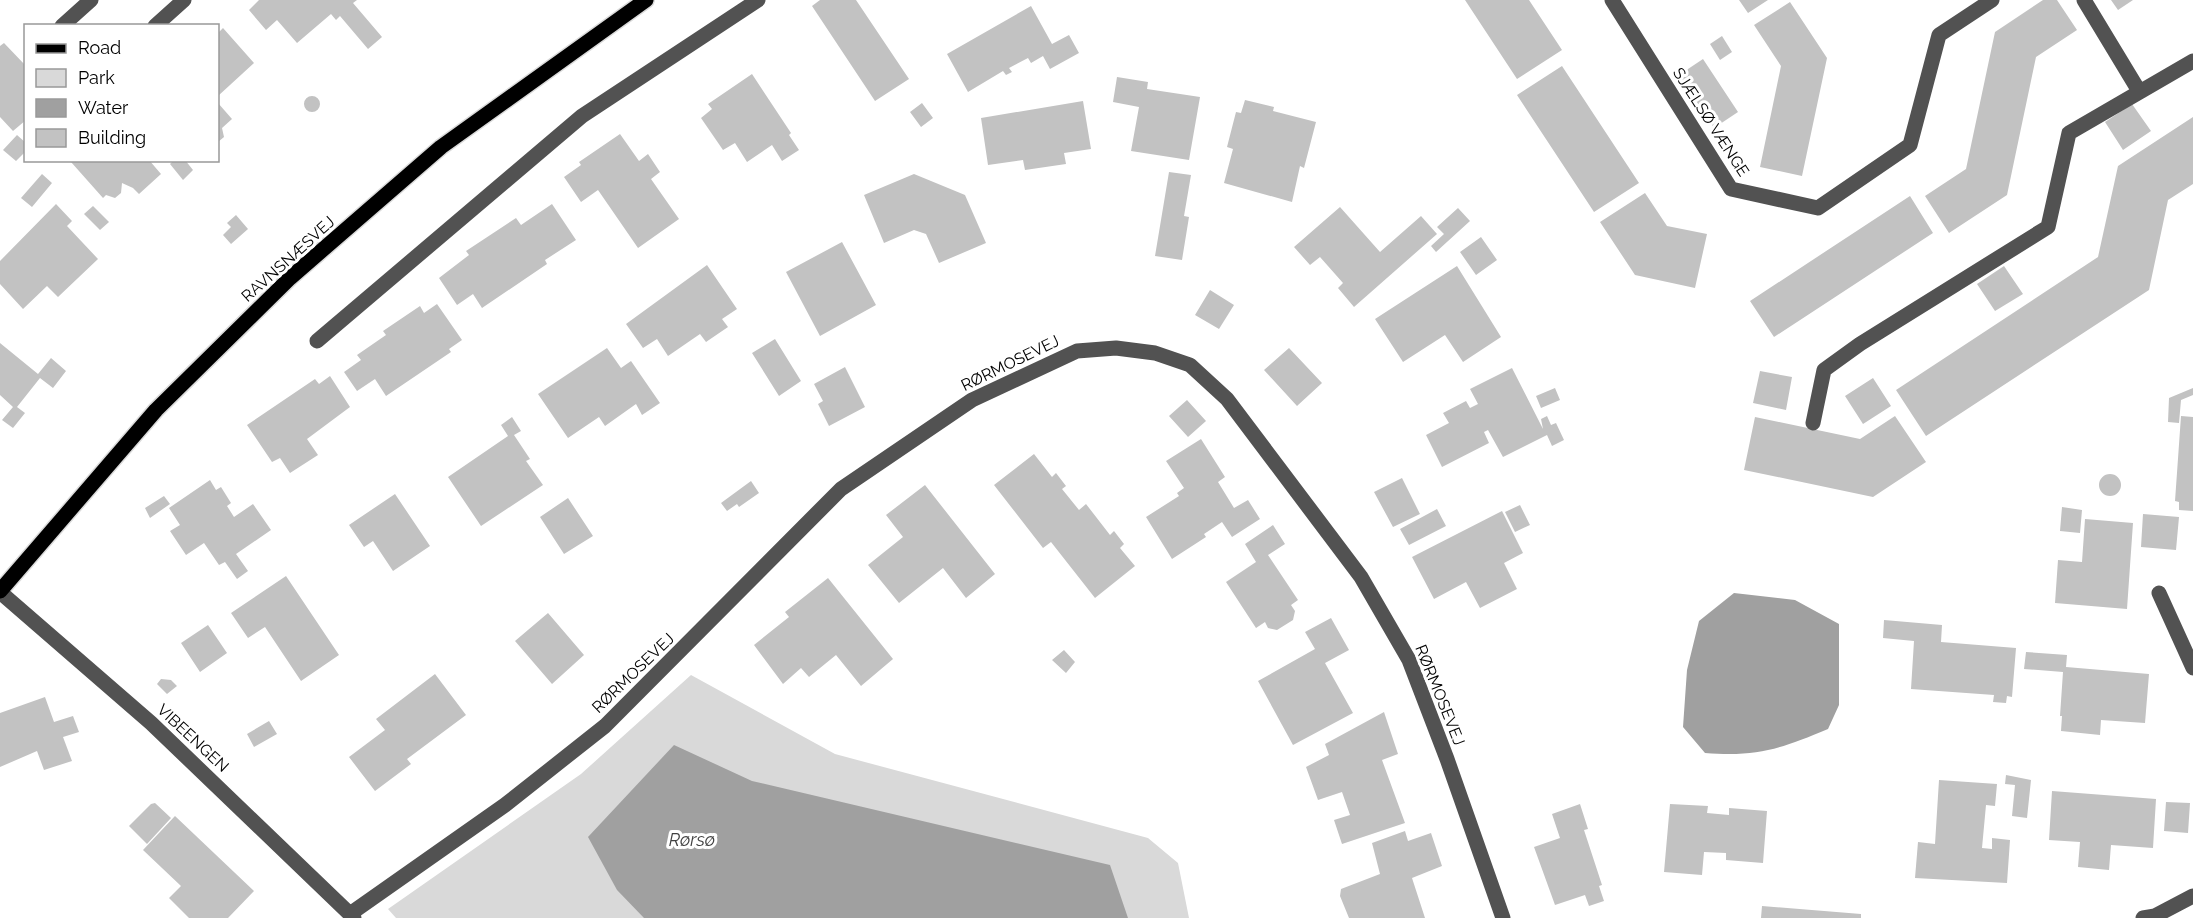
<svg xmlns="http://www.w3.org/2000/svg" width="2193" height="918" viewBox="0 0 2193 918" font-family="Raleway,sans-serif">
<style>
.green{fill:#d9d9d9}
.water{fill:#a0a0a0}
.building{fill:#c2c2c2}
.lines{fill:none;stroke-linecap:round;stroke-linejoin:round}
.major-casing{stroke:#dbdbdb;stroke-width:18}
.minor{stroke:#525252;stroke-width:15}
.major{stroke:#000;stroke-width:15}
.labels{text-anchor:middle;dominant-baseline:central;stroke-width:6;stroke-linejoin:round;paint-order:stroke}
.street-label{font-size:16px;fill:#000;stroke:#fff}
.water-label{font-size:18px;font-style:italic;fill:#414141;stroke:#fff}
</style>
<rect width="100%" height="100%" fill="#fff"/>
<!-- green -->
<path class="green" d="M691,675L835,754L1148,838L1178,863L1189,918H396L388,909L581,774Z"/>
<!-- water -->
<path class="water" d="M1734,593L1795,600L1839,624V705L1828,729C1780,749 1758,757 1705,753L1683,727L1687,670L1699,621Z
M674,745L752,781L1110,865L1128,918H644L617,890L588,837Z"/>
<!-- building -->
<path class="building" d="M259,0H357L353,3L382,37L368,49L340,16L336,20L331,14L297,43L277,20L266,30L249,10Z
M820,0H856L909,79L875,101L812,6Z
M1465,0H1529L1562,50L1517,79Z
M1739,0H1768L1748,13Z
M2043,0H2057L2077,30L2036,57L2007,195L1949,233L1925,196L1966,169L1995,32Z
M2111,0H2133L2118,10Z
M1790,2L1827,58L1802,176L1760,167L1781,66L1754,25Z
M1031,6L1052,44L1069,35L1079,53L1050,69L1043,56L1031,63L1028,58L1009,68L1012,72L1006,75L1003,71L968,92L947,54Z
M223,28L254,63L218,96V33Z
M1722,36L1732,52L1720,60L1710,44Z
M4,43L26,66V120L13,131L0,117V46Z
M1703,59L1738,112L1714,128L1679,75Z
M1562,66L1639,183L1594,212L1517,95Z
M752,74L791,133L789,135L799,150L782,161L772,145L747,162L735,143L723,150L701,118L712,109L708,104Z
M1117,77L1148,82L1147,89L1200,97L1189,160L1131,151L1139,107L1113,102Z
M304 104a8 8 0 1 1 16 0a8 8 0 1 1-16 0Z
M1245,100L1274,107L1273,111L1316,122L1304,168L1300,166L1292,202L1224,183L1233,149L1227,147L1236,112L1241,113Z
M1083,101L1091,149L1064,153L1066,164L1025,170L1023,160L988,165L981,118Z
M218,103L232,119L222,128L224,137L218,142Z
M922,103L933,118L921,127L910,112Z
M2132,104L2151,131L2123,150L2105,122Z
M2193,117V184L2168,200L2149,290L1926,436L1896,390L2098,257L2118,166Z
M620,134L639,161L648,154L660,172L651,179L679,219L638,248L598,190L581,202L564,177L581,165L579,162Z
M17,135L26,143V151L16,161L3,150Z
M74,160H149L161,174L139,194L133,188L122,183L121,193L115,198L106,195L103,198L71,162Z
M174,160H185L193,170L183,180L170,164Z
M1169,172L1191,175L1184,216L1189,217L1182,260L1155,256Z
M42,174L52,183L32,207L21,198Z
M914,174L965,195L986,243L939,263L926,234L914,230L884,243L864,195Z
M1645,193L1667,226L1707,234L1695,288L1635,275L1600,222Z
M1910,196L1933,233L1774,337L1750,301Z
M56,204L72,221L67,226L98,259L58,297L47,286L23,309L0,284V261Z
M552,204L576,240L545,260L547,264L482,308L473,294L457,305L439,278L469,255L466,251L516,218L521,225Z
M93,206L109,222L100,230L84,214Z
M1340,207L1380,252L1421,216L1437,234L1354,307L1338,288L1343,283L1320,257L1310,265L1294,247Z
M1458,208L1470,221L1436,252L1431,246L1444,234L1437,227Z
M236,215L248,229L231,244L223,235L231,227L227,223Z
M1481,237L1497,260L1476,275L1460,252Z
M842,242L876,305L820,336L786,272Z
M707,265L737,309L722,319L728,327L706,342L700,334L668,356L657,339L643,348L626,324Z
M1457,266L1501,337L1463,362L1445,335L1403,362L1375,319Z
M2004,266L2023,294L1995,311L1977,284Z
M1210,290L1234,305L1219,329L1195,315Z
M437,304L462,340L449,349L451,352L386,396L375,379L357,391L344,372L361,360L357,355L386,335L383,331L420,306L424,313Z
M775,339L801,381L779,396L752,353Z
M0,343L38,374L51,358L66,371L53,388L40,378L17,407L25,413L13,428L2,420L13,407L0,395Z
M607,348L621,368L631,361L660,403L642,415L636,404L605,426L599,417L568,438L538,394Z
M1289,348L1322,383L1297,406L1264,370Z
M845,367L865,407L829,426L818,404L823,401L814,384Z
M1512,368L1543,429L1541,419L1547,416L1551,425L1556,423L1564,440L1552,446L1547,435L1503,457L1488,430L1484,432L1489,443L1442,467L1426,435L1449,423L1443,413L1466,401L1470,408L1478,404L1470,389Z
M1760,371L1792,377L1786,410L1753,403Z
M330,376L350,407L307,439L318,455L290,473L280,458L272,462L247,425L315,379L319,384Z
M1873,378L1891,406L1863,424L1845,396Z
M1555,388L1560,400L1541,408L1536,396Z
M2193,388V395L2181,400L2179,423L2168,422L2169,398Z
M1187,400L1206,421L1188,437L1169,416Z
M1895,416L1926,462L1873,497L1744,470L1755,417L1860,439Z
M2181,416L2193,417V511L2179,510V502L2175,501Z
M512,417L521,431L514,435L530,459L526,461L543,485L481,526L448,477L508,436L501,425Z
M1201,439L1225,477L1218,482L1234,508L1248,500L1260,519L1232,537L1222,522L1204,534L1206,537L1172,559L1146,517L1179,496L1177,493L1184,488L1166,461Z
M1034,454L1052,477L1056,473L1066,486L1062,489L1079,510L1086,504L1110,535L1114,531L1124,544L1120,548L1135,566L1095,598L1051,542L1043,548L994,485Z
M2099 485a11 11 0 1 1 22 0a11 11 0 1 1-22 0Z
M1402,478L1420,514L1393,527L1374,492Z
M210,480L216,490L221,487L231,503L227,506L234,517L253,504L271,530L236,554L248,571L237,579L225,562L219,565L204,543L186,555L170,531L180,525L169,508Z
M751,481L759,493L739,507L737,504L727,511L721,503Z
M925,485L995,574L966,598L943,568L899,603L868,565L903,537L886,515Z
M395,494L430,546L393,571L373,541L364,547L349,525Z
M164,496L170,504L150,518L145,508Z
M568,498L593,536L564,554L540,517Z
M1520,505L1530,525L1515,532L1505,512Z
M2062,507L2082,510L2080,533L2060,531Z
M1437,509L1446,526L1409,545L1400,529Z
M1502,511L1523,553L1504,563L1517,589L1480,608L1466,582L1434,599L1412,557Z
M2143,514L2179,517L2176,550L2141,547Z
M2085,519L2133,523L2127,609L2055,603L2058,560L2082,562Z
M1273,525L1285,544L1268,555L1298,600L1291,605L1295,611L1293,620L1277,630L1268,628L1265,622L1256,628L1226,582L1256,562L1245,544Z
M286,576L339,655L301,681L265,627L248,638L231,613Z
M828,578L893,659L861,686L836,655L809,677L801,668L783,684L754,645L789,617L785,612Z
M548,613L584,655L552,684L515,641Z
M1331,618L1349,650L1325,663L1353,713L1293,745L1258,681L1315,649L1305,632Z
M1884,620L1942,625L1941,642L2016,648L2012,697L2007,696L2006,703L1993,702L1994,695L1911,689L1914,641L1883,638Z
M208,625L227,653L200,672L181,643Z
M1064,650L1075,662L1066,673L1052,660Z
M2026,652L2067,655L2066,667L2149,674L2145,723L2101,720L2100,735L2061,731L2062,716H2060L2063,672L2024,669Z
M435,674L466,715L407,759L411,764L375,791L349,757L385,730L376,719Z
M161,679L171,680L177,686L167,694L157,684Z
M45,697L54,722L73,716L79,732L63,737L72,761L44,770L37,751L0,767V713Z
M1384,712L1398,754L1382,760L1405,823L1342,844L1334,820L1350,815L1342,792L1318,800L1306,767L1329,755L1325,744Z
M269,721L277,734L254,747L247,734Z
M2006,775L2031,780L2027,818L2012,816L2015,785L2005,784Z
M1939,780L1997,784L1995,806L1986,805L1982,848L1992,849V838L2010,840L2007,883L1915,878L1918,842L1935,844Z
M2052,791L2156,799L2153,848L2111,845L2109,870L2078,867L2080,842L2049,840Z
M2166,802L2190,803L2188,833L2164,831Z
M155,803L171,818L147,844L129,826L151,804Z
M1580,804L1588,829L1584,830L1602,885L1599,886L1604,901L1589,906L1585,895L1555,905L1534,847L1560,838L1552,814Z
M1670,804L1708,806L1707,813L1729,815V808L1767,811L1763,863L1726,860V853L1704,852L1702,875L1664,872Z
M175,816L254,891L228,918H189L169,898L181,886L143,850Z
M1405,831L1408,841L1431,833L1442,866L1412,878L1425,918H1349L1340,896L1341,889L1380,874L1372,843Z
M1762,906L1861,914V918H1761Z"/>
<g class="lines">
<defs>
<path id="major" d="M0,591L156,410L290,278L441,147L646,0"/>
</defs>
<!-- major casing -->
<use href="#major" class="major-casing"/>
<!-- minor -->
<path class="minor" d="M1612,0L1731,189L1818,208L1910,145L1939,35L1992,0
M2084,0L2139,91
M62,26L91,0
M155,26L184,0
M317,341L582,116L758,0
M1813,423L1824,370L1860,344L2048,227L2069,133L2193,61
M0,592L151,723L354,918
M2159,593L2193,668
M350,914L505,805L605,726L841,489L972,400L1077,351L1116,348L1155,353L1190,365L1227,399L1361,577L1409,660L1447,759L1503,918
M2143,918L2155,916L2193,896"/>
<!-- major -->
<use href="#major" class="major"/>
</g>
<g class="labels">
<!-- street labels -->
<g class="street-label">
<text transform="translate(1711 122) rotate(57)">SJÆLSØ VÆNGE</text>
<text transform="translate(288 259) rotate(-42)">RAVNSNÆSVEJ</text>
<text transform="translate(1010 363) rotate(-26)">RØRMOSEVEJ</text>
<text transform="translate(633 673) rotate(-44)">RØRMOSEVEJ</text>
<text transform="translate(1440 695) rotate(68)">RØRMOSEVEJ</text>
<text transform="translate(193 738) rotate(43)">VIBEENGEN</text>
</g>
<!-- water labels -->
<g class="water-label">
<text x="692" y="839">Rørsø</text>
</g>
</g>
<!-- legend -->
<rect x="24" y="24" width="195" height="138" fill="#ffffff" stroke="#999999" stroke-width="1.5"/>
<rect x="36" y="44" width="30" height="9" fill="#000000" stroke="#999999" stroke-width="1.5"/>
<text x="78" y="54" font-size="18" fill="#000000">Road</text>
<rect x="36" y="69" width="30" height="18" fill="#d9d9d9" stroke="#999999" stroke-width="1.5"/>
<text x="78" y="84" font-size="18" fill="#000000">Park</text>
<rect x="36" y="99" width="30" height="18" fill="#a0a0a0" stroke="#999999" stroke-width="1.5"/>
<text x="78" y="114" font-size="18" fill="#000000">Water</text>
<rect x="36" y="129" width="30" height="18" fill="#c2c2c2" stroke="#999999" stroke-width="1.5"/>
<text x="78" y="144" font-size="18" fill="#000000">Building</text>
</svg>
